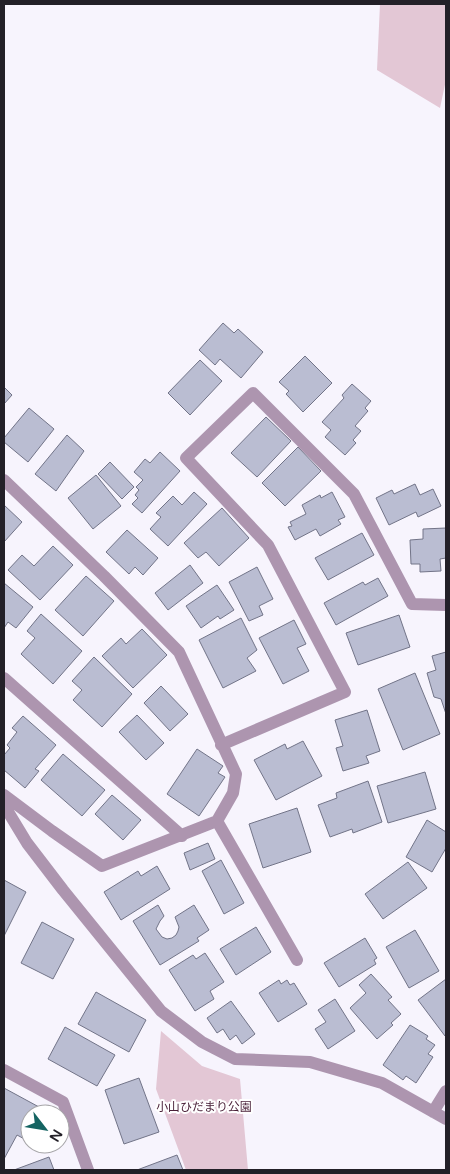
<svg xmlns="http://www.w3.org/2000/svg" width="450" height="1174" viewBox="0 0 450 1174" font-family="'Varela Round','Noto Sans JP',sans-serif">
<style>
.green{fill:#e3c7d5}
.building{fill:#babdd2;stroke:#727488}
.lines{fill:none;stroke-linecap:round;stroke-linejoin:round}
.minor{stroke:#ad95af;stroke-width:12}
.labels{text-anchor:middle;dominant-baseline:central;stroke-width:4;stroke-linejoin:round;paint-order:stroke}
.park-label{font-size:12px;fill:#481f37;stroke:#fff}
</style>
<rect width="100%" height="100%" fill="#f7f4fd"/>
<!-- green -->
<path class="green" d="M380,4H446V80L440,108L377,70Z
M161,1031L202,1066L240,1079L248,1170H186L156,1089Z"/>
<!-- building -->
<path class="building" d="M223,323L234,333L238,329L263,352L241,378L220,359L215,365L199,350Z
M305,356L332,383L303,412L286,394L289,391L279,382Z
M200,360L222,381L190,415L168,393Z
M352,384L371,401L365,408L368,411L355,426L361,431L353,440L356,443L345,455L325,437L331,430L322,422L344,398L342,395Z
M4,387L12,395L4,404Z
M29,408L54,429L28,462L4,442V438Z
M266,417L291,441L257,477L231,453Z
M67,435L84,451L56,491L35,474Z
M298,447L321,471L285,506L262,483Z
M160,452L180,471L142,513L132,504L138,498L135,495L139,490L136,487L143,480L134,472L145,459L150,463Z
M110,462L134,487L122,499L98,474Z
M96,475L121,506L93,529L68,498Z
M415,484L420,495L433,489L441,506L418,517L416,512L389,525L376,498L392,490L394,494Z
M194,492L207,504L168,546L150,529L161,517L156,513L173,496L182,505Z
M332,492L345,517L338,520L341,524L320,536L316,529L295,540L288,527L292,526L290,522L306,514L302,505L320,495L321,498Z
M4,505L22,522L4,542Z
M222,508L249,538L219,566L206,552L198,558L184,543Z
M446,528V558L440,559L441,571L420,572V564H411L410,540L423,539V529Z
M127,530L158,558L143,575L135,567L129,574L106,552Z
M362,533L374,555L328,580L315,558Z
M53,546L73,565L40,600L8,570L22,555L34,566Z
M190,565L203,583L168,610L155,593Z
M257,567L273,599L259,606L263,615L249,621L229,582Z
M86,576L114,601L83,636L55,610Z
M378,578L388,596L336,625L324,603L363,582L365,585Z
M4,583L33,607L16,628L8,622L4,628Z
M217,585L234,610L220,619L218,616L201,628L186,606Z
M41,614L82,651L53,684L21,654L35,638L27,631Z
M399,615L410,647L358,665L346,633Z
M241,618L257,650L247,658L256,671L223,688L199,640Z
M294,620L306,644L297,648L309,671L283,684L259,638Z
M142,629L167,655L133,688L102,656L121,638L126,644Z
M446,652V714L441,699L434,697L427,673L436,670L432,656Z
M94,657L132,694L102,727L73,700L82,690L72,681Z
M415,673L440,734L403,750L378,689Z
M161,686L188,714L170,731L144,703Z
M367,710L380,751L366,756L369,763L343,771L336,748L343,746L335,720Z
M137,715L164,743L146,760L119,732Z
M23,716L56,745L35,769L39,771L25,788L4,770V755L10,748L7,745L17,732L12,728Z
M303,741L322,776L276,800L254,760L285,744L287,749Z
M197,749L223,766L218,773L225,777L199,816L167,794Z
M63,754L105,790L82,816L41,780Z
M425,772L436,809L388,823L377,786Z
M368,781L382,822L353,833L352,829L330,837L318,805L337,798L336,793Z
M112,795L141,820L123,840L95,814Z
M297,808L311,852L263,868L249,824Z
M427,820L446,832V848L432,872L406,857Z
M208,843L215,859L190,870L184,853Z
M221,860L244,903L224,914L202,871Z
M408,862L427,888L383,919L365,894Z
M157,866L170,889L121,920L104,892L138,871L141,876Z
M4,880L26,892L4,936Z
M158,905L164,916L160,921L156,929L162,937L167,939L172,938L176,935L178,931L179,927L175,917L194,905L209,930L197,938L199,941L160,965L133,921Z
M42,922L74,939L53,979L21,963Z
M256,927L271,952L236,975L220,949Z
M415,930L439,971L409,988L386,947Z
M365,938L377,958L374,960L376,964L339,987L324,963Z
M205,953L224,982L210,991L214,999L195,1011L169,970L193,955L196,959Z
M371,974L392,997L388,1000L401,1014L391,1023L393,1025L377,1039L350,1008L366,993L359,985Z
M446,979V1035L445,1036L418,1000Z
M279,980L281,984L287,980L290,985L294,983L307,1004L278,1022L259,993Z
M96,992L146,1020L129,1052L78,1024Z
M335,999L355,1031L328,1049L315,1029L326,1022L318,1010Z
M231,1001L255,1034L242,1044L236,1035L230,1040L223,1029L217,1033L207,1018Z
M410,1025L428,1036L426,1039L435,1045L428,1054L433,1057L416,1083L406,1076L403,1080L383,1065Z
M65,1027L115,1055L97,1086L48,1059Z
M139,1078L159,1132L124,1144L105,1090Z
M4,1088L39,1107L35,1114H30V1142L17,1135L4,1159Z
M177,1155L183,1170H137Z
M49,1157L54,1170H14Z"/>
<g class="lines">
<!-- minor -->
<path class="minor" d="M4,480L104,576L179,652L236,774L233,793L217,821L102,866L52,831L4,795
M4,678L182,836
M221,745L345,692L268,545L186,458L253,393L354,494L412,604L446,605
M4,805L27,843L63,890L161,1011L202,1042L235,1059L310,1062L382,1083L446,1119
M217,821L297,960
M4,1070L63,1102L88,1170
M433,1112L446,1091"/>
</g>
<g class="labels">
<!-- park labels -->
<g class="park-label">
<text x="204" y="1107">小山ひだまり公園</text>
</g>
</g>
<!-- border -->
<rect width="450" height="1174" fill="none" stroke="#232028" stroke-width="10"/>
<!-- north arrow -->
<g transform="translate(45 1129) rotate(121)"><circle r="24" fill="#ffffff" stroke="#a7a6a9"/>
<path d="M0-4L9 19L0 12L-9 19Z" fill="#156462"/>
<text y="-8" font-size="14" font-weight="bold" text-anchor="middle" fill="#232028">N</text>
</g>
</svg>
